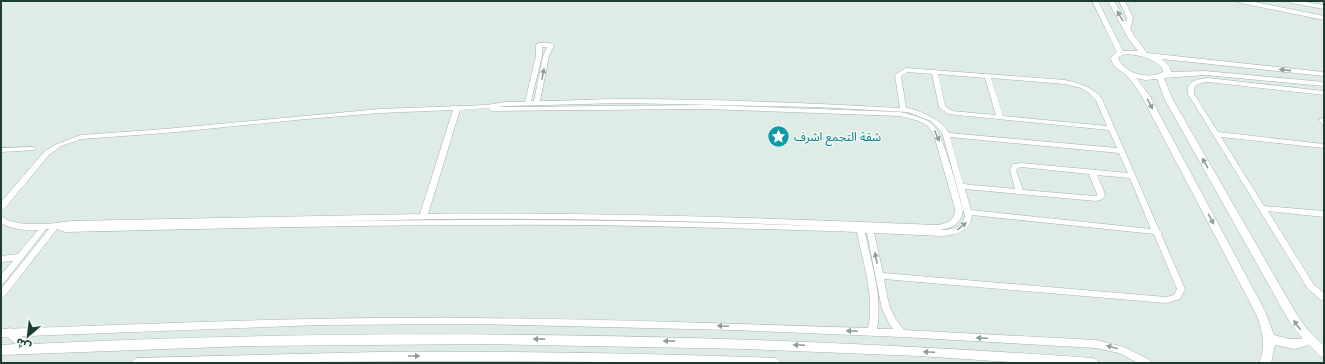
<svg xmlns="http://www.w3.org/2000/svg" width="1325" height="364" viewBox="0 0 1325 364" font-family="'Open Sans','Noto Sans Arabic',sans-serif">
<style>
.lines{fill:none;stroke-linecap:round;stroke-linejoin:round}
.minor-casing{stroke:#a1b4ac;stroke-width:1}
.tertiary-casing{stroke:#a1b4ac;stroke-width:1}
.minor{fill:#fff;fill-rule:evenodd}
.tertiary{fill:#fff;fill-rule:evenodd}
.oneway{fill:#8e9e98}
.labels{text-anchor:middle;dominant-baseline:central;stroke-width:3;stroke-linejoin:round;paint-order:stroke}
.culture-label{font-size:12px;fill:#0d838f;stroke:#eff8f3;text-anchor:start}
</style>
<rect width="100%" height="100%" fill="#deece5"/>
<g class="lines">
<defs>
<path id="minor" d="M1119,1H1125L1133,18L1130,31L1128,32L1125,30L1127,18Z
M1288,1H1299L1324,5V9L1291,3Z
M539,43H551L554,45L549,56L540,101C568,101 595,99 623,99C715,99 807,103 900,108L895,75L906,68L1065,80C1079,83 1093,87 1102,99L1159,230L1162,232L1161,234L1185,289L1180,299L1166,303L884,279C888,301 889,313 904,330L1096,340L1124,347L1150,360L1151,363H1138L1119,353L1096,348L902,337L733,330L472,324L319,325L1,337V329C158,324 315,316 472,318C604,319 736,324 868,328C875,297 863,263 857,232L830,231C717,228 604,224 492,225C349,225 207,229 65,232L57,229L4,297L1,298V289L49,229H46L4,283L1,284V275L13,261L1,262V256L18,254L38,230C26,230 11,230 1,223V216L9,221L25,224H47L72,221L420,214L453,110L380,113L306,119L165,133L82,139L61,146L49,155L4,209L1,210V202L45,151L57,144L81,135L165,129L380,109L486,105L506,102H525L536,56V45ZM542,47H547L543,56L534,101H531L542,56ZM907,72L932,74L939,107L948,114L1109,130L1117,148L949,133C944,121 918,109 906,108L901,76ZM938,74L985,78L996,115L952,111L945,106ZM991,78L1065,84L1081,88L1089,93L1096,100L1107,126L1003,116ZM622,103L815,107L908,112L931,121L942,132L965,216C962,228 952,230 940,230C953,228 962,223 963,209C957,191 944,134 932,124C924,117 910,115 900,112L705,105L498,107L506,106ZM489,108L490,110L492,111L705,109L900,116L919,121L928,126L934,135L955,209C955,221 947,224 936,225C767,218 597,212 428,214L460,110ZM950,137L1119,153L1128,173L1021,163L1013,164L1010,170L1015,189L963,184ZM1021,167L1089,174L1097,194V196H1095L1023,190L1016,170L1018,168ZM1097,175L1130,178L1151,229L971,210L965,189L1096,201L1103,199L1105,194ZM972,215L1154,234L1177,289L1174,295L1166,297L883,273L874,233L942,236C956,235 971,231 972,215ZM440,219C575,218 708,221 842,227C644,219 447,218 249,223ZM865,233H867L882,309L890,325L893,329H877C883,297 871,263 865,233Z
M1208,78L1324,91V95L1208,82C1199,83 1193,84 1194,94L1218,132L1324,144V148L1221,137L1264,206L1324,211V217L1268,211L1314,285L1324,293V301L1321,300L1308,289L1188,94C1186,81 1198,79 1208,78Z
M1322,118L1324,119V125L1322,124L1319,120Z
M33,147L36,149L35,150L1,152V148Z"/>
<path id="tertiary" d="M1092,1H1098L1123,51H1138L1128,38L1108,1H1114L1135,37L1147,53L1324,72V76L1162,59L1170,67L1171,72L1205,71L1324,82V86L1205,75L1164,78L1173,100L1297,315L1307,329L1324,346V358L1320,356L1309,345L1295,349L1275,345L1271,363H1259C1266,346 1263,331 1256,314L1141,95C1137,88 1131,80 1125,74C1118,69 1114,67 1110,58L1117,52ZM1127,54C1140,55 1153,58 1162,68L1163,72C1149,80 1124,74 1118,58L1120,56ZM1136,78L1145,80L1157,79L1165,100L1289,321L1302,338L1301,339H1289L1274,335L1265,311L1149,95Z
M1237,1H1250L1324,16V20L1240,3Z
M10,328L14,330L32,344C385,327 740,333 1093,358L1097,360L1099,363H1025L919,356L745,349L483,344L248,346L1,355V345L16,344L6,336L4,333L6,330Z
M377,352C509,351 642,353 775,358L779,360L781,363L456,361L131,363L133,360L137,358Z"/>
</defs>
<!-- minor casing -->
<use href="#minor" class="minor-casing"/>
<!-- tertiary casing -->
<use href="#tertiary" class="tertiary-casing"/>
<!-- minor -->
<use href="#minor" class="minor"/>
<!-- tertiary -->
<use href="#tertiary" class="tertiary"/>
</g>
<!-- one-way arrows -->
<defs><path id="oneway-solid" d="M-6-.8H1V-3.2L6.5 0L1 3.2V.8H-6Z"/></defs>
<g class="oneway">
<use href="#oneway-solid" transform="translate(1120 16) rotate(-120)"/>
<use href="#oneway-solid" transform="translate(1285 70) rotate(-174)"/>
<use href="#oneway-solid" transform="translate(543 74) rotate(-79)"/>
<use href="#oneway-solid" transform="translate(1150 104) rotate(62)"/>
<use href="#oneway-solid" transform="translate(937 136) rotate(66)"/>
<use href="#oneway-solid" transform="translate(1205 163) rotate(-119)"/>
<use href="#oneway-solid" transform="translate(1211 219) rotate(62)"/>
<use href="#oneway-solid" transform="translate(962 226) rotate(-39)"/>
<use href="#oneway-solid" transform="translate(876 258) rotate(-101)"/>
<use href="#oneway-solid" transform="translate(1297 325) rotate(-126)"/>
<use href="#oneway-solid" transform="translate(723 326) rotate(-178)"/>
<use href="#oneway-solid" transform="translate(852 331) rotate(-178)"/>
<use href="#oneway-solid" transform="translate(982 338) rotate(-177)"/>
<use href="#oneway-solid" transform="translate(539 339) rotate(-179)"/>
<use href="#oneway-solid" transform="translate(669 341) rotate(-179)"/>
<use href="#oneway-solid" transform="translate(799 345) rotate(-178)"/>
<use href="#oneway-solid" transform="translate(1112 347) rotate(-164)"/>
<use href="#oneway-solid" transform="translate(929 352) rotate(-177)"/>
<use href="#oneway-solid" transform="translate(414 356)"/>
</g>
<!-- icons -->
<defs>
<symbol id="sight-disc" viewBox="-11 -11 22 22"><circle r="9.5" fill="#0f9aa8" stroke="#eff8f3"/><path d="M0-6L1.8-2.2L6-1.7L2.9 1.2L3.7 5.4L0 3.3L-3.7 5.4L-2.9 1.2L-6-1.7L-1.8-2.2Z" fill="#fff"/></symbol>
</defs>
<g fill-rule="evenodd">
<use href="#sight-disc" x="766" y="124" width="25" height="25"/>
</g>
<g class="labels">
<!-- culture labels -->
<g class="culture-label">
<text x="794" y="136">شقة التجمع اشرف</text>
</g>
</g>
<!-- border -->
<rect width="1325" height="364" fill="none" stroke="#1e3d32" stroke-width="4"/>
<!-- north arrow -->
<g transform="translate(28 336) rotate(208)" stroke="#eff8f3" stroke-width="3" paint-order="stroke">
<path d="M0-3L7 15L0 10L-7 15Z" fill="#1e3d32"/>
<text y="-6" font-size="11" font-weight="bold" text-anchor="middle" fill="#1e3d32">ش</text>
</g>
</svg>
